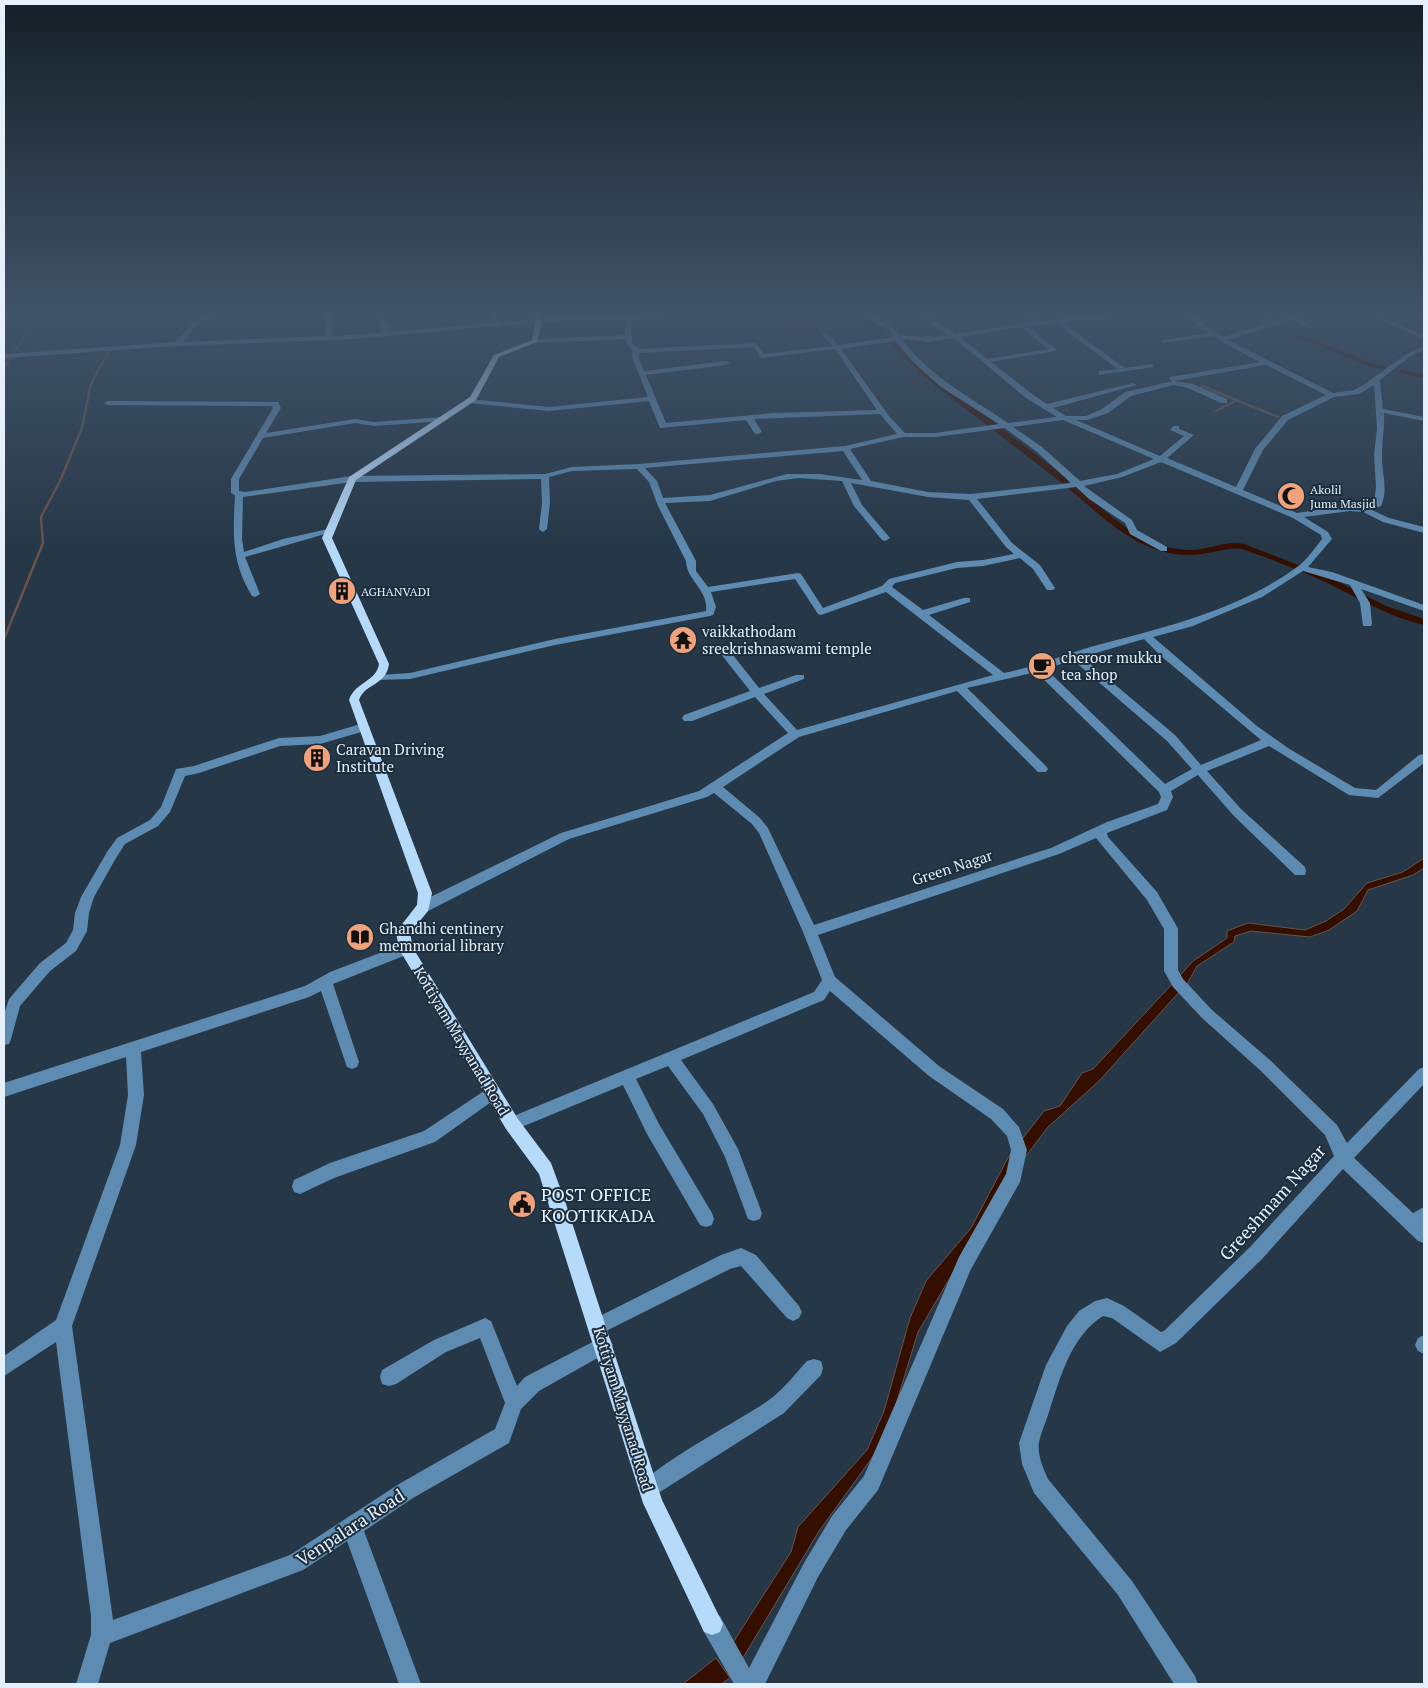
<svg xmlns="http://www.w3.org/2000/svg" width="1428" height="1688" viewBox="0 0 1428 1688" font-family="'PT Serif',serif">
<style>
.green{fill:#653114}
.water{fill:#340f00;stroke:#69524b}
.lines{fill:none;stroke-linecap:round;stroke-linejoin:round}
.stream{stroke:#69524b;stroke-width:2.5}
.canal{fill:#340f00;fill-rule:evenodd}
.minor{fill:#5e8bb1;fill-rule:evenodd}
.major{fill:#b6dafa;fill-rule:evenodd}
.labels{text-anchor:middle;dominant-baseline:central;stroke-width:4;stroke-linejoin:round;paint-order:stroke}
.far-poi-label{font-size:12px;fill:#e5f0fa;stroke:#1c2e3d;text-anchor:start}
.poi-label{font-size:15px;fill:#e5f0fa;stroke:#1c2e3d;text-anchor:start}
.street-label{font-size:15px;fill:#e5f0fa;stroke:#1c2e3d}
.near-poi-label{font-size:18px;fill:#e5f0fa;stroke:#1c2e3d;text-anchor:start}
.near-street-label{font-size:18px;fill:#e5f0fa;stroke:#1c2e3d}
</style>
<rect width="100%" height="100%" fill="#263847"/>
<!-- green -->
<path class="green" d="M805,312L816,325L795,329L779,316Z"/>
<!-- water -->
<path class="water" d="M1424,858V868L1413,875L1368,890L1357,911L1329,930L1310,937L1251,931L1235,936L1234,942L1197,966L1186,986L1178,978L1192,962L1227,938V931L1248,923L1305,930L1326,921L1344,909L1367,883L1403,872Z
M1173,983L1180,991L1099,1081L1048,1127L1007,1181L918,1332L885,1440L819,1531L741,1661L732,1644L791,1552L798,1527L867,1450L884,1411L910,1318L926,1281L971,1228L1009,1156L1044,1111L1060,1106L1082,1073L1093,1069Z
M716,1658L730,1678L721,1684H683Z"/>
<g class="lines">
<!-- stream -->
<path class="stream" d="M14,352L42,312
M4,359L20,356
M4,366L9,360
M1202,386L1278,417
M1216,411L1237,400
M4,639L43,543L41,517L60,481L82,428L90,388L95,375L110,350H107"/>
<!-- canal -->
<path class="canal" d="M843,312H852L878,324L901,349L934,376L1068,479V483H1062L928,380L897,351L874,326Z
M1269,324H1273L1374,364L1387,367L1383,369L1371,367L1269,326Z
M1400,369L1424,375V379L1400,373Z
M1069,485H1075C1109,514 1143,550 1191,550C1208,550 1227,540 1244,544L1329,577L1386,606L1424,619V625C1388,617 1357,597 1323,581C1297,569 1269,558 1242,549C1230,546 1204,556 1189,555C1139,555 1105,519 1069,489Z"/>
<!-- minor -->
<path class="minor" d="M208,312H214L212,318L197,325L183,342L326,336L325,312H331L332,336L381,333L383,330L375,312H381L389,330L388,332L494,323L488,312H494L500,322L546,318L628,317L681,312H708L635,320L631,325L632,343L639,349L756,343L764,354L832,346L821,334L824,332L833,338L838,345L894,337L890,331L857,312C871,312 891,324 899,335L923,337L926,335L933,337L948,335L912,312H920L926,316L957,312L931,319L956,334L1031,322L1021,312H1028L1038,321L1132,312L1100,320L1063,323L1125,368L1151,364L1153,365V367L1099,375V371L1118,369L1055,323L1028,326L1056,349V351L991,362L1032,394L1047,404L1133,383L1137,385L1053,408L1066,416H1086L1102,409L1125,392L1173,381L1169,379L1170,377L1260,362L1226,344L1214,336L1162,343L1161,342L1164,340L1209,333L1181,312H1189L1223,337L1270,322L1256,312H1264L1276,321L1288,317L1281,312H1289L1313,327L1308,328L1293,320L1228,340L1333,393L1354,390L1365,384L1405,355L1424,346V350L1409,357L1380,380L1383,409L1424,417V421L1384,413C1385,427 1382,440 1382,454C1381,471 1389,490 1381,506L1372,510L1389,518L1424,527V533L1383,522L1363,512L1350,511L1304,517L1328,532L1332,539L1308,567L1332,572L1424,605V611L1361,589L1370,603L1372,624L1371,626H1363L1360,603L1350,585L1303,571L1262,597L1193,626L1153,637L1257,726L1288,748L1355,788L1376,790L1419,755L1424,754V763L1378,798L1349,795L1269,746L1207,771L1241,809L1305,867L1306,871L1305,875H1295L1233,815L1198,775L1171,791L1173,797L1167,810L1107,833L1108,837L1157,892L1176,925L1178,929V970L1183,979L1212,1010L1271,1061L1337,1125L1347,1143L1419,1069L1424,1067V1084L1354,1158L1413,1213L1424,1207V1243L1418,1241L1343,1169L1262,1259L1176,1343L1160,1352L1112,1318L1103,1316C1071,1336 1060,1378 1049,1412C1046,1422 1041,1432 1039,1442C1037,1454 1043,1468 1048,1479L1132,1581L1195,1676L1198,1684H1174L1118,1595L1034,1493L1022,1464L1019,1443L1046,1365L1067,1326L1079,1311L1095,1301L1107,1298L1124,1306L1161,1332L1164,1331L1250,1247L1334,1156L1325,1135L1261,1071L1202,1018L1173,987L1164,971V929L1147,900L1096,838L1059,854L818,935L835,977L939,1066L1003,1109L1019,1127L1027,1150L1020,1182L971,1269L878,1490L846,1530L818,1577L765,1684H734L704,1632L701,1624L704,1616L712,1613L720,1616L749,1668L804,1563L832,1516L864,1476L959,1257L1006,1174L1011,1150L1007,1136L991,1119L929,1076L830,991L824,1000L681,1060L713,1104L738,1149L762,1213L760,1219L754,1221L748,1219L725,1157L703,1114L668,1066L636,1079L659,1124L712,1213L714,1219L712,1225L706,1227L700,1225L647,1134L623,1085L512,1131L506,1129L504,1124L506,1119L814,992L822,980L803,932L759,833L752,824L714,793L707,797L569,839L428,911H418L416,907L418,903L561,833L699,791L788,733L755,697L692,721H684L682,718L684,715L750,691L721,654V650H729L759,688L796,675H804V679L764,694L797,730L993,675L886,592L821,615L818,614L795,579L711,592L716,607L713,615L710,616L555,645L410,679L376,680V676L380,675L410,673L555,639L706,611C709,590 686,580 686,561L658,506L649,482L637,469L572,471L549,477L550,503L547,529L543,532L539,529L542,503L541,479L352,482L243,497L242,539L244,552L283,539L328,529L332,532L245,557L260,594L255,597L252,596C231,562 233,534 235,495L231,493V479L273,408L272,406L108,405L104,403L108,401L278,402L281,408L266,433L355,419L374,422L444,417L448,419L444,421L374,426L355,423L263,438L239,479V491L245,492L352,476L545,474L572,467L639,464L845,446L897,434L880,414L754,419L762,432L758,434H755L746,420L660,428L649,401L549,411L469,403L465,401L469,399L549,407L648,397L632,357L633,351L626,343L625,339L535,343L532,341L535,339L625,335V325L628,321L546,322L502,326L499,328L496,326L355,339L177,346L4,358V354L175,342L193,323L207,316ZM1021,327L1048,349L987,359L961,337ZM954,338L1026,398L1057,417L1008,423C969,396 931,378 902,339L928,342ZM896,341L912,361L941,387L999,424L935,433H905L889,416L841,349ZM754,347L760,357L762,358L835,349L877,410L774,413L666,423L646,375L726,365L730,363L726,361L644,371L638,357L640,353ZM1266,365L1326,395L1282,416L1255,449L1236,487L1167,458L1194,435L1179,429V426H1173L1170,430L1184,436L1160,456L1076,420H1087L1108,413L1131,396L1174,385L1188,388L1221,403H1227V399L1193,384L1174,381ZM1374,385L1377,428L1374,455L1376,487L1374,503L1364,507L1350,505L1297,513L1243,490L1263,450L1288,420L1334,397L1359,394ZM1063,420L1154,459L1117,474L1080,481L1042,447L1013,427ZM1005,428L1036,451L1071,483L971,494L928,492L871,481L850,449L903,437H935ZM843,451L862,480L820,474H787L710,495L663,498L657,481L645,468ZM1161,462L1293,518L1321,535L1322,539C1315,548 1307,560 1297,567C1237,611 1164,627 1094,646C1063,655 1035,667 1004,673L929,615L970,602V598H964L923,610L892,587L895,583L957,568L983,566L1020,558L1033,569L1047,590H1053L1055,588L1040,565L1012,543L977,499L1076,487L1089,499L1125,523L1130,534L1161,551H1167V547L1137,530L1132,520L1084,486L1122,477ZM798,478L842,481L854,506L882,540L885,541L890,538L862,505L851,483L928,497L969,500L1006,547L1014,554L983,560L957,562L889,579L882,586L823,608L801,574L798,573L708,587L696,571V561L665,503L710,501L776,481ZM1144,639L1161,656L1261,740L1201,765L1175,735L1082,657ZM1073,660L1167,741L1192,769L1165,784L1046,669ZM1036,672L1159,792L1161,797L1158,804L1107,822L1051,848L814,925L768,828L760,818L723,787L799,737L957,691L1038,772H1046L1048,769L1046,766L967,688Z
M730,312H745L742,314Z
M1362,312H1371L1424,335V339Z
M364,723L370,727L368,730L320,744L280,746L199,773L185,776L170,812L158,826L125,844L116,858L94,897L89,913L87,931L76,951L50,971L20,1006L11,1039L9,1044L4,1045V1014L9,999L40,963L66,943L73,930L75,913L81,897L107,852L117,838L150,820L161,807L176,769L194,766L279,738L320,736Z
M406,943L411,945L413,949L411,953L333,984L359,1062L357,1067L352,1069L347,1067L321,991L309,997L141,1052L144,1095L136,1145L72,1326L113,1620L290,1555L399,1484L495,1429L505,1403L480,1338L446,1352L396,1384L389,1386L382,1384L380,1377L382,1370L434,1340L485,1318L491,1321L517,1386L525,1377L604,1336L610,1339L613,1345L610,1351L539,1391L521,1409L509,1443L413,1498L364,1531L421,1684H399L347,1541L303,1570L110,1643L98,1684H76L91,1635V1616L56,1342L4,1376V1356L56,1320L120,1145L128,1095L126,1057L4,1097V1083L305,986L330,972Z
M493,1085L498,1087L501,1092L498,1097L435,1142L334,1178L300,1194L294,1192L292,1186L294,1180L330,1163L424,1131Z
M741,1248L756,1255L799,1306L802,1312L799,1318L793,1321L787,1318L741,1266L730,1269L598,1335L592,1332L589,1326L592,1320L721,1255Z
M1424,1335V1354L1418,1351L1415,1345L1418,1338Z
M814,1359L821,1361L823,1368L821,1375L784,1413L649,1499L642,1496L639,1489C648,1467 745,1418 769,1400C783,1390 795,1374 807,1361Z"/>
<!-- major -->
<path class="major" d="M534,312H540L542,321L537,342L499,357L476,400L356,480L332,538L389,664C386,686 365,683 359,700L432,893L428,911L410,933L413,948L518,1119L551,1163L565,1201L662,1500L723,1624L720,1632L712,1635L704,1632L643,1503L539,1174L506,1129L399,949L396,932L417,905L418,893L349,700C355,682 376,682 379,664L322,538L349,477L470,397L494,355L532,340L536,321Z"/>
</g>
<!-- sky -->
<linearGradient id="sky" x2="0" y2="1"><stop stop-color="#151f27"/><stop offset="0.57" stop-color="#415369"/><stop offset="1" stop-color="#415369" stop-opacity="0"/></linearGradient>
<rect width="1428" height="549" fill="url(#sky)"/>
<!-- icons -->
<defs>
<symbol id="mosque-disc" viewBox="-11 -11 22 22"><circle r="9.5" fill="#f0a27a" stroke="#1c2e3d"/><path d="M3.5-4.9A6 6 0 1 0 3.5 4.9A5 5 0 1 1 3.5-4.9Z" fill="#111"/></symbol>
<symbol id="building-disc" viewBox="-11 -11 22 22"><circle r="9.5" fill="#f0a27a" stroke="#1c2e3d"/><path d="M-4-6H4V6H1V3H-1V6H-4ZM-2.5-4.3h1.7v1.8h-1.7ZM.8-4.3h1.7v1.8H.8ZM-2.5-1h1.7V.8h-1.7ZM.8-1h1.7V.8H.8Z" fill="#111"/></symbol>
<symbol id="temple-disc" viewBox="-11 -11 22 22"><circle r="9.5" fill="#f0a27a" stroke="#1c2e3d"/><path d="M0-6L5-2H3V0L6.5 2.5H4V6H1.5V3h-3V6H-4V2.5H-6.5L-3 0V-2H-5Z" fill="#111"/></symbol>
<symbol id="cafe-disc" viewBox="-11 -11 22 22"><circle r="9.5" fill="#f0a27a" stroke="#1c2e3d"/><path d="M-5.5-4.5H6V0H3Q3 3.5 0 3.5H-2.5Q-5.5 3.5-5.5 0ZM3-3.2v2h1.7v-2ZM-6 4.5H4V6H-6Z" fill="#111"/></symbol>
<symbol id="library-disc" viewBox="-11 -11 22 22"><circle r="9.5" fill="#f0a27a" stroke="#1c2e3d"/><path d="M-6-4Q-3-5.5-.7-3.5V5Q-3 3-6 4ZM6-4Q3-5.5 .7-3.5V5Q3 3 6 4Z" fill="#111"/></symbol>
<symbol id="civic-disc" viewBox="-11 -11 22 22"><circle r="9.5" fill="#f0a27a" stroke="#1c2e3d"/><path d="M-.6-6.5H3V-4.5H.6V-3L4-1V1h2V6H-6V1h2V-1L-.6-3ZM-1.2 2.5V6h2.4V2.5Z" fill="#111"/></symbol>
</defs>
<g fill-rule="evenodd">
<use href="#mosque-disc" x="1275" y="480" width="32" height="32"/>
<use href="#building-disc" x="326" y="575" width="32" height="32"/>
<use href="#temple-disc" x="667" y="624" width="32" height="32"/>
<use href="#cafe-disc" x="1026" y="650" width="32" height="32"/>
<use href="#building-disc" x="301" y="742" width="32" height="32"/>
<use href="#library-disc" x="344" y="921" width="32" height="32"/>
<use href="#civic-disc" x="506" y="1188" width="32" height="32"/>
</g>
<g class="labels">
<!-- far-poi labels -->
<g class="far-poi-label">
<text x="1310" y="489">Akolil<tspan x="1310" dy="14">Juma Masjid</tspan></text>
<text x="361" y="591">AGHANVADI</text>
</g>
<!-- poi labels -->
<g class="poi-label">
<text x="702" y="631">vaikkathodam<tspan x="702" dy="17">sreekrishnaswami temple</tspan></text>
<text x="1061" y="657">cheroor mukku<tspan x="1061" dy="17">tea shop</tspan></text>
<text x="336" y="749">Caravan Driving<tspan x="336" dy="17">Institute</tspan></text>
<text x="379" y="928">Ghandhi centinery<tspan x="379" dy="17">memmorial library</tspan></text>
</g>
<!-- street labels -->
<g class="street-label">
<text transform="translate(952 867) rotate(-18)">Green Nagar</text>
<text transform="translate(462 1041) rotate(59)">Kottiyam Mayyanad Road</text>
<text transform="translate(624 1409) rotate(73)">Kottiyam Mayyanad Road</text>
</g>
<!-- near-poi labels -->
<g class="near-poi-label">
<text x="541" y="1194">POST OFFICE<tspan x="541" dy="21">KOOTIKKADA</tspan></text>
</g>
<!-- near-street labels -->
<g class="near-street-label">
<text transform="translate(1272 1202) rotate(-48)">Greeshmam Nagar</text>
<text transform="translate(350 1527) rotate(-33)">Venpalara Road</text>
</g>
</g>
<!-- border -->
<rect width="1428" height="1688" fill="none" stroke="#e5f0fa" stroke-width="10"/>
</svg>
